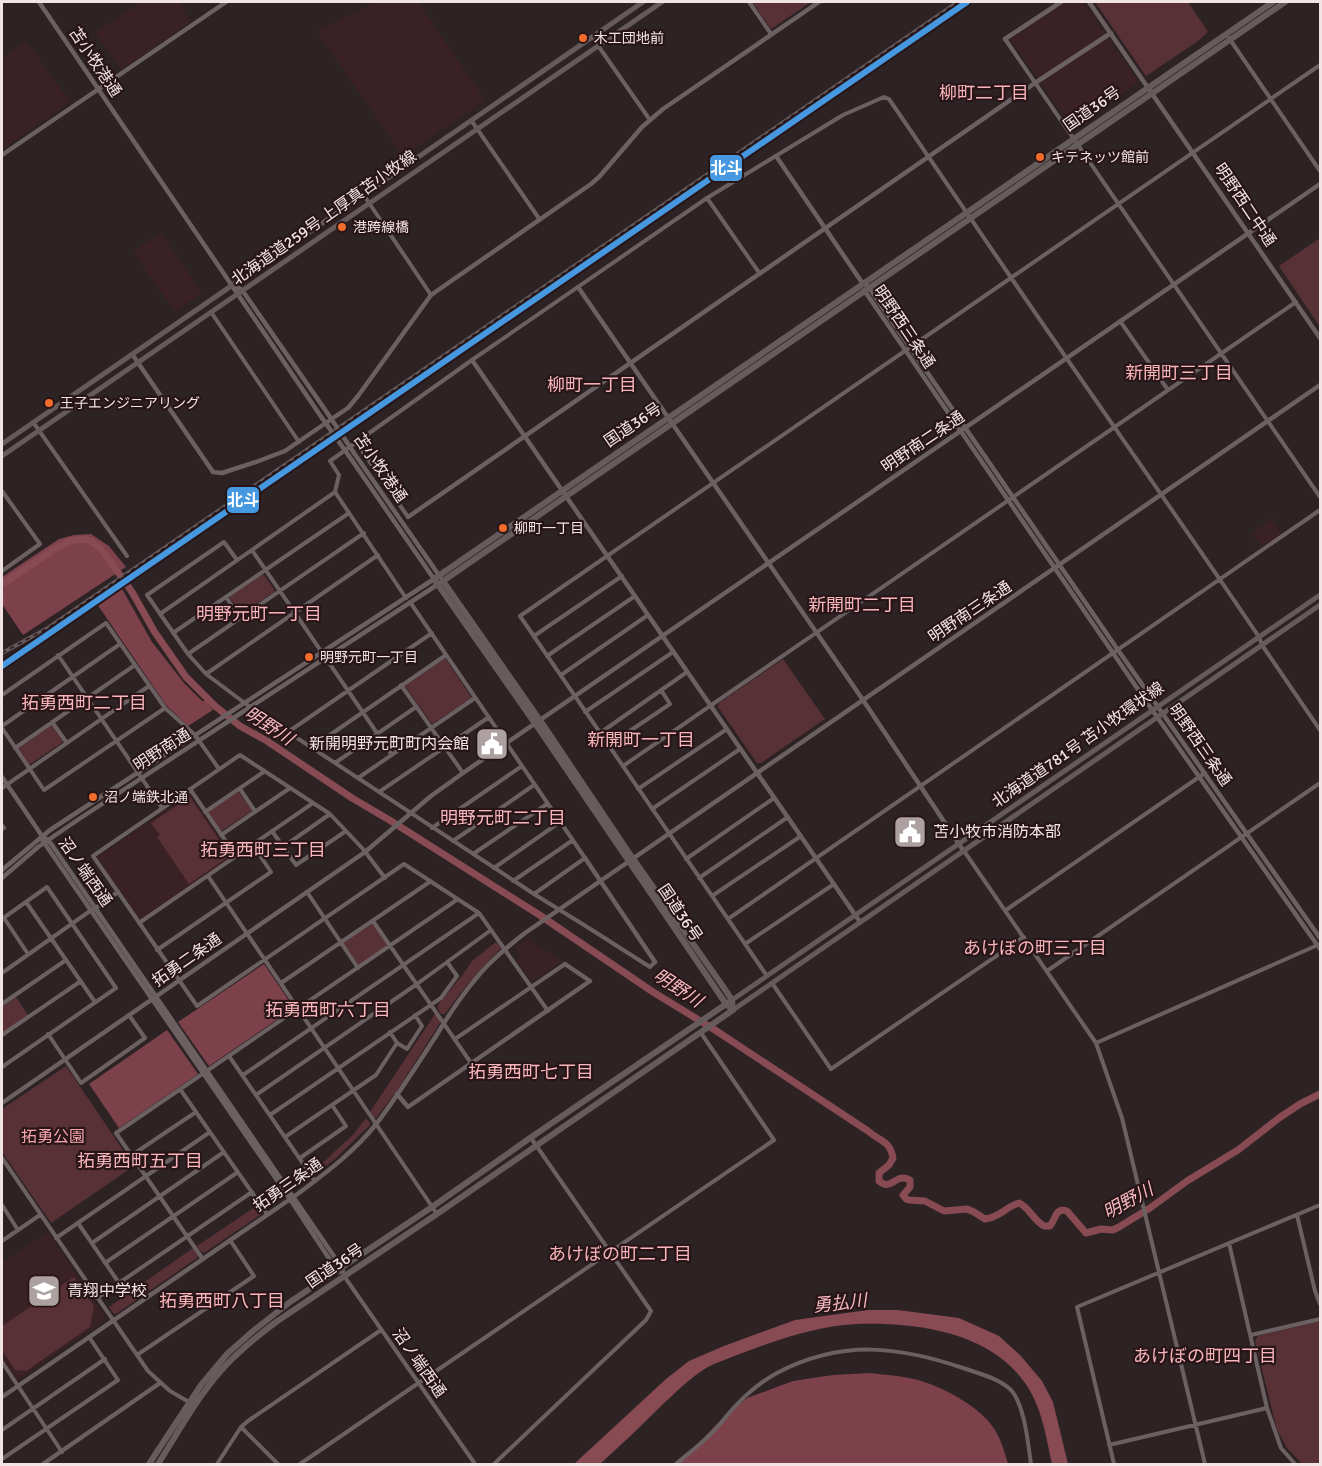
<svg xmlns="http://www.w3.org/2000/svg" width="1322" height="1466" viewBox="0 0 1322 1466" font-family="Signika,'Noto Sans JP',sans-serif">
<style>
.built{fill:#3a2125}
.green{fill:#573136}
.forest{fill:#7c414a}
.water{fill:#884a53}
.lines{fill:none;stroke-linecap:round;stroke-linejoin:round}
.river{stroke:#884a53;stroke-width:7}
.minor{stroke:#6c6162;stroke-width:4}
.tertiary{stroke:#6c6162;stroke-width:4.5}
.secondary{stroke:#665a5b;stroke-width:5}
.trunk{stroke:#675c5d;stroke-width:6}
.rail-casing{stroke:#645a5b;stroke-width:4}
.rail{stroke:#281517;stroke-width:1.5;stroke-dasharray:4.5;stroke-linecap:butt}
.tertiary-bridge{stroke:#6c6162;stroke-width:4.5}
.rail-1-casing{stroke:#281517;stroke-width:10}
.rail-1{stroke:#4699e1;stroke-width:6}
.bus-dot{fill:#f36c2b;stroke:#281517;stroke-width:2}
.labels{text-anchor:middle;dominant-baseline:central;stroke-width:4.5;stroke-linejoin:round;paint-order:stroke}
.bus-label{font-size:14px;fill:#f2e3e5;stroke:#281517;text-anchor:start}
.street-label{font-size:16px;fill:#f2e3e5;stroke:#281517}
.poi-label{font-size:16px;fill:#f2e3e5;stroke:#281517;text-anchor:start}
.park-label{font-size:16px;fill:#f5a5ae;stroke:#281517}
.neighbourhood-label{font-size:18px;fill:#f9b5bc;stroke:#281517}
.water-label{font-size:18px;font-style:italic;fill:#f8bac1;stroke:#281517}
.line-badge{stroke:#281517;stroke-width:2}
.badge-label{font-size:16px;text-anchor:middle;font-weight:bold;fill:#fff}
</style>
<rect width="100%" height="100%" fill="#2d2324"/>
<!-- built -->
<path class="built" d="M142,2H179L191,22L121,70L95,33Z
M377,2H418L485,100L403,156L317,31Z
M1066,2H1083L1139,82L1072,127L1010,39Z
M26,41L70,102L2,150V57Z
M161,233L202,293L175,312L133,251Z
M1272,519L1282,534L1263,547L1252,533Z
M190,794L233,857L140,920L97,857Z
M527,939L561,960L562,962L533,981H531L516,960L520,956L514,948Z
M48,1232L106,1319L16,1381L2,1359V1263Z"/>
<!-- green -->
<path class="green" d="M752,2H811L771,29Z
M1095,2H1188L1208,32L1198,41L1146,76Z
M1320,238V327L1279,266Z
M261,575H264L274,589V592L243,613H240L230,598V596Z
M445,658L472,698L432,724L405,686Z
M783,659L825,719L761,763H757L718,707L719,703Z
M50,726H53L63,742L29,765L19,750V748Z
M238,791L252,810L251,812L221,831L209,814L208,812Z
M190,797L230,856L189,884L157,837L160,835L151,823Z
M373,923L388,945L358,965L343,943Z
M496,942L501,948C480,969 462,990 445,1014H441L438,1009V1005L464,973L472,961Z
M16,997L28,1015L2,1034V1007Z
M435,1014L439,1018L440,1023L398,1089L376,1118H373L370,1112Z
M66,1066L134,1166L51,1223L2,1152V1109Z
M366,1118L370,1123V1125L335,1159L315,1174L312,1170L325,1161L335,1151L353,1135Z
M258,1205L263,1213L204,1253L201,1252L197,1246Z
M193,1248L198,1255L197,1258L116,1314L113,1313L109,1307Z
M74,1277L94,1306L90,1327L26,1371L15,1370L2,1350V1326Z
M1320,1321V1464H1302L1287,1448L1277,1430L1255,1341L1258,1336Z"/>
<!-- forest -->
<path class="forest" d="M91,534L109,546L126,567L23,635L2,604V577L59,539L74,535Z
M121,587L152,642L184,683L202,701H206L213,710L188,726L166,705L97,604Z
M264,964L294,1008L209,1066L178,1022Z
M167,1030L198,1074L119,1128L89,1084Z
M871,1373C886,1375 903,1376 918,1380C943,1387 981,1407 995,1430C1001,1440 1005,1453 1008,1464H679L715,1426L747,1398L793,1381L833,1375Z"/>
<!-- water -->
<path class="water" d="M868,1310H898L959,1318L999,1336L1020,1355L1042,1381L1053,1402L1068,1464H1052C1046,1437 1042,1407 1025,1383C989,1331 914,1322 856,1324C816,1326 774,1341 737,1355C728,1359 717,1362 708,1367C693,1375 675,1393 662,1405C642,1425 621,1445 600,1464H574L666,1379L689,1361L724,1346L795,1320Z"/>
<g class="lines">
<!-- river -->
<path class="river" d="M2,584L53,550L69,541L85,539L90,541L99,547L105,554L132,592L154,631L186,677L215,706L240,726L267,741L352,798L391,821L538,914L653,992L715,1030L868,1131C879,1141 890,1140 893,1158L889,1165L879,1173V1181C892,1192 895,1172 910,1180V1187L903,1195L906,1199L909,1200L925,1201L944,1211L967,1209L974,1212L985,1219C1001,1217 1005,1207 1019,1203C1029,1207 1033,1220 1044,1226H1050C1056,1219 1055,1207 1067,1211L1086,1233L1101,1229L1113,1230L1119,1227L1150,1208L1187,1181L1238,1150L1279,1118L1300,1104L1320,1094"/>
<!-- minor -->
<path class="minor" d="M749,2L771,34
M592,37L650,120
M1229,38L1320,171
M1005,39L1320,497
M471,120L540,220
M363,194L431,295
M707,198L760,274
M211,312L299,442
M1120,321L1168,390
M33,422L127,556
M356,442L408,517
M2,491L40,544L2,571
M335,492L406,598
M252,550L392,755
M237,560L224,542L147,595L188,654L206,674L250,707L534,894L592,930L650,967L655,962
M226,597L240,618
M410,602L585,858L534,894
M160,614L335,492L339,475L330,461L472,360L707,198L843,115L884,97L889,99C930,159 971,219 1012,279C1094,399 1178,517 1259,637L1262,645L1320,730
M173,633L349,513
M534,636L622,576
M188,654L364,533
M58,655L162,808
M547,656L635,596
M206,674L378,555
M561,675L648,615
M401,685L463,773
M2,695L106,623L165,708L195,735L219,769
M585,712L673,652
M52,722L67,743
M2,726L120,644
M2,728L44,790L165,708
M288,732L432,633
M600,733L687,672
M609,745L670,704L661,690
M15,748L135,665
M311,748L446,655
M335,763L416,707
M623,766L1296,302
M358,778L475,698
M2,788L149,686
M190,789L236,856
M240,789L255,811
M638,789L727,729
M379,792L489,717
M652,809L740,749
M205,812L265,771
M2,825L4,828L2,829
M432,828L522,766
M272,831L296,865L346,831
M221,835L290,788
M453,841L534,785
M283,847L330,814
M964,851L1096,1043L1122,1118L1205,1464
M473,854L547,804
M686,859L774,798
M494,868L560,822
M208,876L437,1214
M385,878L363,849L330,814L240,755L93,856L197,1006C266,959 335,912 404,864L479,913L548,1011
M699,878L788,817
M513,881L573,840
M307,892L358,968
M712,896L801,836
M26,902L95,1002
M1006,910L1205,773
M4,918L28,954
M2,919L47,887L116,988L2,1067
M728,919L1320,510
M373,921L471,1063
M139,923L313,803
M745,944L834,884
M157,950L271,872L253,845
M1047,971L1320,783
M2,973L90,911
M767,976L520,616L1320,65
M281,983L431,881
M772,983L831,1069L1024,937
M2,1004L66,960
M390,1032L397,1043L407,1049L422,1026L415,1015
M48,1034L81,1083L145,1038L129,1015
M2,1035L81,981
M455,1039L565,964
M1096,1043L1320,944
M229,1056L315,1181
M243,1075L479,913
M180,1089L267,1214
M256,1095L417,984L491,930
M270,1115L441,998L457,976L447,962
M285,1137L376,1075L397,1043
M132,1155L196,1112
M2,1158L148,1371L170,1391L189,1402
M300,1158L346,1126L332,1105
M2,1205L18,1230
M1297,1215L1315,1291L1320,1304
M78,1223L119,1283
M56,1238L210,1132
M2,1241L40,1215
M92,1243L224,1152
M1229,1243L1267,1408L1281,1448L1295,1464
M202,1258L116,1133L458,899
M105,1263L238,1172
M344,1276L475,1464
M97,1298L252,1192
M1251,1335L1320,1319
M137,1355L254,1276L230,1240
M2,1362L62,1452
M241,1427L278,1464
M2,1430L105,1359
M1109,1445L1267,1408
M2,1459L118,1380L89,1337
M217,1464L241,1427L248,1421L381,1330
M300,1464L774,1140L701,1033
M494,1464L646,1320L651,1311L531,1138
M676,1464C690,1452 708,1439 720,1424C736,1404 753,1386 777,1373C842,1339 899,1346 966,1369C981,1374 1000,1379 1011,1390C1025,1406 1028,1444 1031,1464
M1114,1464L1077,1307L1320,1205"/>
<!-- tertiary -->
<path class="tertiary" d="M39,2L322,418
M1089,2L1320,338
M1005,39L1061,2
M2,155L226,2
M776,156L863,284L869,287L874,295L1118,650L1320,938
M235,286L242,290L249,300L328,414
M578,287L863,700L963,850
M864,290L1148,704L1320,949
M132,354L213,472L222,473L256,462L285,451L336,416L348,408L358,396L431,295L591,184L600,176L642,127L663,109L819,2
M472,360L860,922
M408,517L1035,83L1111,33
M2,777L42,836L48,840L52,845L342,1268L344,1276
M43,841L290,1199L332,1263L339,1272
M585,858L655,962
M2,870L50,830L434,579L349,456
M2,878L38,847L79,819L443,581L354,453
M93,910L118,892
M397,1094L408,1107L590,981L565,964
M2,1103L365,852L431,796L463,773L1320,184
M2,1397L299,1193C327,1172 355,1151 377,1123C398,1095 417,1065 436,1036C451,1011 467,987 487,966C499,954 512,943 525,933L1320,385
M43,1464L160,1383"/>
<!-- secondary -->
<path class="secondary" d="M2,444L643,2
M2,456L662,2
M732,1000L1320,595
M733,1010L1320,605"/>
<!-- trunk -->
<path class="trunk" d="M733,1010L726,1004L541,732L434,579L1273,2
M733,1010L732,1000L722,985L627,850L546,729L443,581L1285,2
M149,1464L201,1385L227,1354L253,1331L290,1302L432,1207L530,1138L729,1002
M158,1464C181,1428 202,1388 233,1358C247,1345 261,1333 276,1322L437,1214L733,1010"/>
<defs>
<path id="rail" d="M2,653L48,628L958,2"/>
</defs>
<!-- rail casing -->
<use href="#rail" class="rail-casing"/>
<!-- rail -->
<use href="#rail" class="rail"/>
<!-- tertiary-bridge -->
<path class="tertiary-bridge" d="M328,414L354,453
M322,418L349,456"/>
<defs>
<path id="rail-1" d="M2,666L967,2"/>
</defs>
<!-- rail-1 casing -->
<use href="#rail-1" class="rail-1-casing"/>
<!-- rail-1 -->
<use href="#rail-1" class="rail-1"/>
</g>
<!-- icons -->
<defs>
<symbol id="civic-square" viewBox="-11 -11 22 22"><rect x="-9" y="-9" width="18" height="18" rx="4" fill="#ada0a1" stroke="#281517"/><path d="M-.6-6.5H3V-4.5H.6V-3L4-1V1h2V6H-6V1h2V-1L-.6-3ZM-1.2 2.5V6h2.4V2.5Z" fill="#fff"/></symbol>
<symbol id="school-square" viewBox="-11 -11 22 22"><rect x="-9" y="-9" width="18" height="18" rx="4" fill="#ada0a1" stroke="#281517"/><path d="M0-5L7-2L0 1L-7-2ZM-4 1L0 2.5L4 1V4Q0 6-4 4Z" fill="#fff"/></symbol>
</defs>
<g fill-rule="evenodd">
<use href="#civic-square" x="473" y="725" width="38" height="38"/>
<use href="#civic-square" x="891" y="813" width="38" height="38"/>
<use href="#school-square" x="25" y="1272" width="38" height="38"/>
</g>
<!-- markers -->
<g class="bus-dot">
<circle cx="583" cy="38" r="5"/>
<circle cx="1040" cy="157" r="5"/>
<circle cx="342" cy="227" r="5"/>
<circle cx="49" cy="403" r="5"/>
<circle cx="503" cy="528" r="5"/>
<circle cx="309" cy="657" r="5"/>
<circle cx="93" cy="797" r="5"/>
</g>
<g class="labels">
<!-- bus labels -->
<g class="bus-label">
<text x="594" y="38">木工団地前</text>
<text x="1051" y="157">キテネッツ館前</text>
<text x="353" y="227">港跨線橋</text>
<text x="60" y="403">王子エンジニアリング</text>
<text x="514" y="528">柳町一丁目</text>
<text x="320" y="657">明野元町一丁目</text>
<text x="104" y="797">沼ノ端鉄北通</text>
</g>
<!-- street labels -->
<g class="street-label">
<text transform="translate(95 62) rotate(56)">苫小牧港通</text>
<text transform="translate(1092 109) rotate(-35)">国道36号</text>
<text transform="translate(1245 205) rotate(56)">明野西二中通</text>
<text transform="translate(324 218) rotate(-35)">北海道道259号 上厚真苫小牧線</text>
<text transform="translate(904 327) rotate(56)">明野西三条通</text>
<text transform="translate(633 425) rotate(-34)">国道36号</text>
<text transform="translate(923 442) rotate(-34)">明野南二条通</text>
<text transform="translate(380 468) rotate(55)">苫小牧港通</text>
<text transform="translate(970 612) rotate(-34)">明野南三条通</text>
<text transform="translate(1078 745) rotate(-35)">北海道道781号 苫小牧環状線</text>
<text transform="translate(1200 745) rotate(55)">明野西三条通</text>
<text transform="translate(162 750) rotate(-33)">明野南通</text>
<text transform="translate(85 872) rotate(55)">沼ノ端西通</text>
<text transform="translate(680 913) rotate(56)">国道36号</text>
<text transform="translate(187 960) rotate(-35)">拓勇二条通</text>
<text transform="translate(288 1185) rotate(-35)">拓勇三条通</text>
<text transform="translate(335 1266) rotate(-34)">国道36号</text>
<text transform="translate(419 1363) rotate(55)">沼ノ端西通</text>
</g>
<!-- poi labels -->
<g class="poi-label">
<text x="469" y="744" text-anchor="end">新開明野元町町内会館</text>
<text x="933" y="832">苫小牧市消防本部</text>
<text x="67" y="1291">青翔中学校</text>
</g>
<!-- park labels -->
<g class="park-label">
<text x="53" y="1137">拓勇公園</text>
</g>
<!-- neighbourhood labels -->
<g class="neighbourhood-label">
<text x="984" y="93">柳町二丁目</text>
<text x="1179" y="373">新開町三丁目</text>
<text x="592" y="385">柳町一丁目</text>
<text x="862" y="605">新開町二丁目</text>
<text x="259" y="614">明野元町一丁目</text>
<text x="84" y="703">拓勇西町二丁目</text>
<text x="641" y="740">新開町一丁目</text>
<text x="503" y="818">明野元町二丁目</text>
<text x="263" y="850">拓勇西町三丁目</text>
<text x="1035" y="948">あけぼの町三丁目</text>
<text x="328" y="1010">拓勇西町六丁目</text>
<text x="531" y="1072">拓勇西町七丁目</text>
<text x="140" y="1161">拓勇西町五丁目</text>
<text x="620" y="1254">あけぼの町二丁目</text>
<text x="222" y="1301">拓勇西町八丁目</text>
<text x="1205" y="1356">あけぼの町四丁目</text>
</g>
<!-- water labels -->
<g class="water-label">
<text transform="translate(269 726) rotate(33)">明野川</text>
<text transform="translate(678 988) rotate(33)">明野川</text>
<text transform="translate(1128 1201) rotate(-29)">明野川</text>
<text transform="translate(840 1303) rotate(-6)">勇払川</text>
</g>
</g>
<g class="line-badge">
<rect x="709" y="154" width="34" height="28" rx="6" fill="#4699e1"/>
<rect x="226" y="486" width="34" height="28" rx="6" fill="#4699e1"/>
</g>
<g class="badge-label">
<text x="726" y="174">北斗</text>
<text x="243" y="506">北斗</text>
</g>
<!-- border -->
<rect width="1322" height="1466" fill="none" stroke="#f2e3e5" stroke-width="6"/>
</svg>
